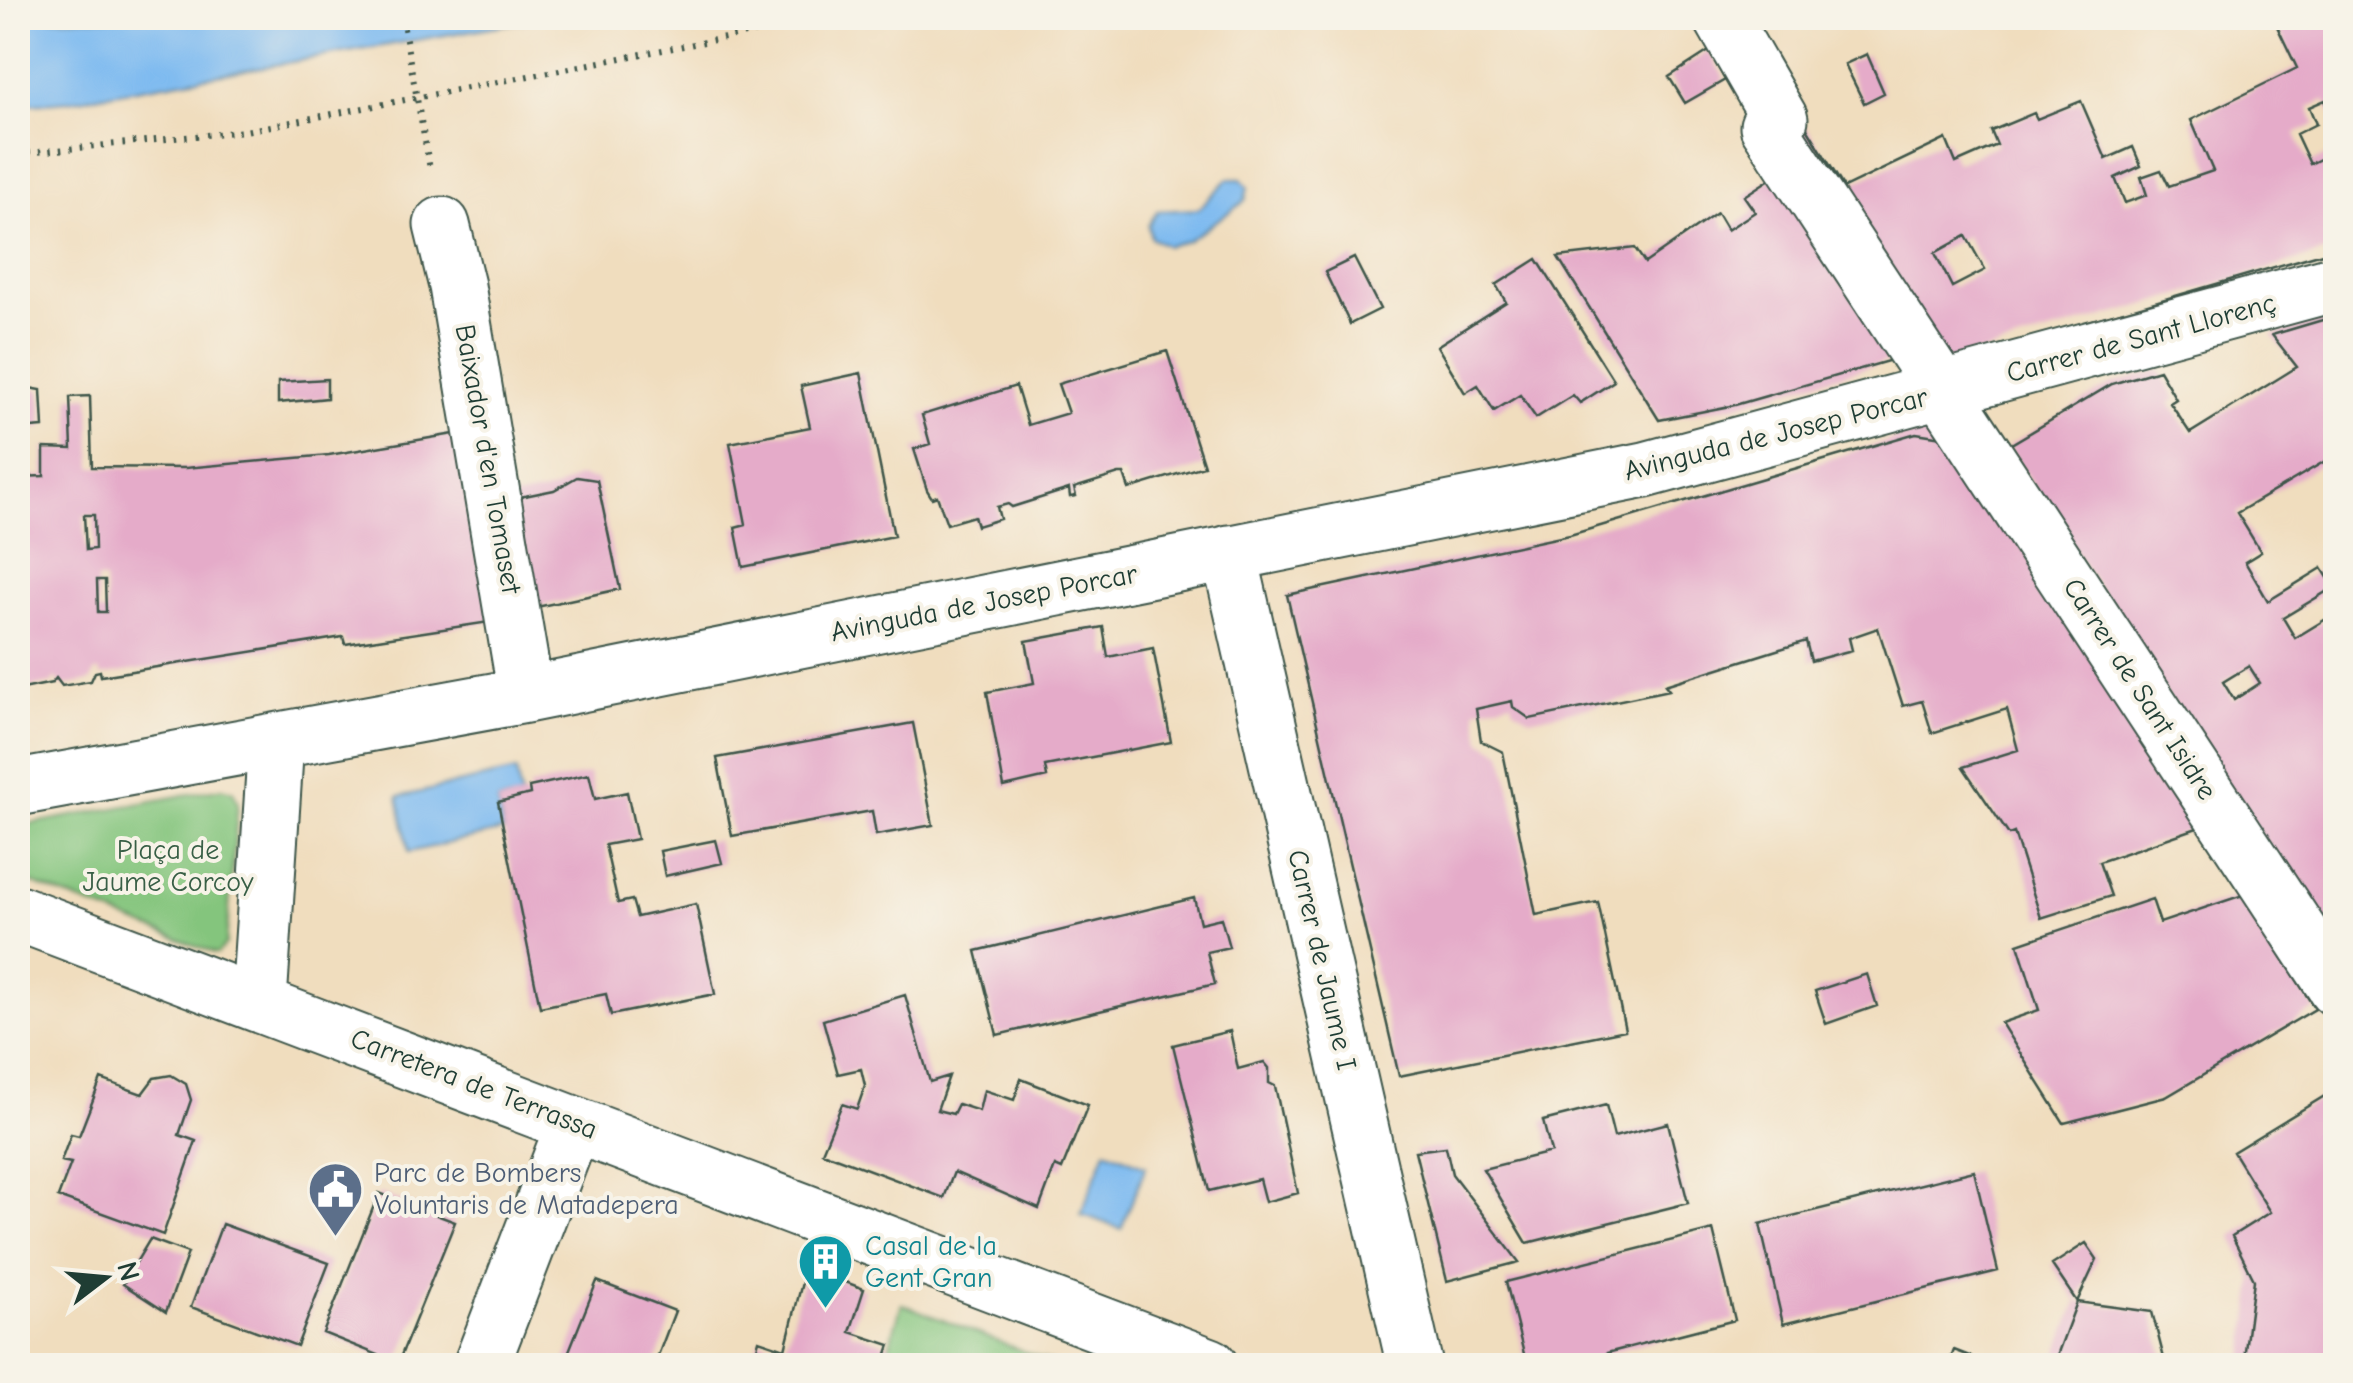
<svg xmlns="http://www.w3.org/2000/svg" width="2353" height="1383" viewBox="0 0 2353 1383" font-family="'Comic Neue',sans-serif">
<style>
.green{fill:#84c57d;stroke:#528158;stroke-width:2.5}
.water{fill:#7dbaf0;stroke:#4e7c92;stroke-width:2.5}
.building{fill:#e5abc9;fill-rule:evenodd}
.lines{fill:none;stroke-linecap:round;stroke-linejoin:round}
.minor-casing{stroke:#3e5549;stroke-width:59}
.path{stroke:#3e5549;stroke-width:6;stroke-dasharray:2.5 8;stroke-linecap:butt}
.minor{stroke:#fff;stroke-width:55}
.labels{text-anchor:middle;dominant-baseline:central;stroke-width:8;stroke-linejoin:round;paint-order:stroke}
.street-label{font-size:28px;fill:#1f3d34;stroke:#f7f3e8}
.park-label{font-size:28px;fill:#385f46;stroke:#f7f3e8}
.service-label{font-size:28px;fill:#4e5e75;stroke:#f7f3e8;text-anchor:start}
.culture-label{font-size:28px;fill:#0d838f;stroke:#f7f3e8;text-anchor:start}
</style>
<rect width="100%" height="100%" fill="#f7f3e8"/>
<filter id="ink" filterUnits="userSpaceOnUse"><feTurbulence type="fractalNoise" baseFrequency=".01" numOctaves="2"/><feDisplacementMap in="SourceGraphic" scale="20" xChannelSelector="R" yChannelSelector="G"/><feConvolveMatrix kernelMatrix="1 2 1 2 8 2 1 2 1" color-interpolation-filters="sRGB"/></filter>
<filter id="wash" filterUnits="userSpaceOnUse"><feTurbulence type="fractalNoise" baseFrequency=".0048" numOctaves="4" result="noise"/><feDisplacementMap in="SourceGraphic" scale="40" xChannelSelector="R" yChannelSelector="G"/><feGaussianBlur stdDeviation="2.25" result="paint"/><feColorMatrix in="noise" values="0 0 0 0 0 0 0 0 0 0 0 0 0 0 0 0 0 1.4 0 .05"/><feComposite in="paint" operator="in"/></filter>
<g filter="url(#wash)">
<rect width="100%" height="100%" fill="#f0ddbe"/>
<!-- green -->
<path class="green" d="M222,788L233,791L238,802L226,944L217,954L18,878V826Z
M902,1304L1058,1365L883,1366Z"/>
<!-- water -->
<path class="water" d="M18,18H542L68,101L18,105Z
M1228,179H1241L1248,187L1245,201L1187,241L1167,246L1151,238L1148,226L1157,211L1198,209Z
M516,771L521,797L498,802L503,831L409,852L398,797Z
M1106,1150L1146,1166L1121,1229L1081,1214Z"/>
<g id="blocks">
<!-- building -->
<path class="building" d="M2273,18H2336V122L2325,100L2309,107L2316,124L2296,134L2310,164L2336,151V249L1946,363L1796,132L1806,126L1844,188L1946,139L1956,163L1997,145L1991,131L2034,113L2037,119L2081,101L2106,159L2133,147L2141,166L2115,178L2125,203L2147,195L2141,177L2161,170L2169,186L2213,171L2191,120L2297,68ZM1966,236L1985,270L1952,287L1935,253Z
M1709,51L1725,80L1685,103L1669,77Z
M1867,54L1884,93L1864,103L1845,64Z
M1781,172L1902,357L1735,405L1659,420L1558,257L1635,248L1645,263L1717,213L1727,230L1755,212L1744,196Z
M1354,258L1380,309L1350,324L1325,272Z
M1537,259L1614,381L1580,403L1573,395L1536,418L1520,395L1494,411L1478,385L1465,393L1437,346L1506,302L1496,285Z
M2336,316V475L2327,460L2237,513L2261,552L2245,562L2268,601L2322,568L2334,587L2283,618L2295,638L2336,613V760L2330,763L2336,772V960L2008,446L2112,384L2159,370L2176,399L2170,403L2190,433L2297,367L2272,335ZM2249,666L2260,683L2234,700L2223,682Z
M1167,351L1204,466L1129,489L1124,474H1119L1074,488L1076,496L1070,497L1069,489L1012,507L1008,504L997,507L1000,519L977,526L974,516L947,524L937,496L932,498L927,490L914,449L930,444L922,415L1016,386L1028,425L1068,413L1058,384Z
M861,373L894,536L743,567L735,527L746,524L730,443L810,427L801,386Z
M327,379V398L278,403V382Z
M18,386L41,390L43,427L18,429Z
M90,396L92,467L185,468L329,455L472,431L496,621L345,644L343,637L101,676L100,671L95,672L91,681L62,686L56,678L52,683L18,690V477L44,476V448L72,449L70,397ZM84,515H94L95,549L86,550ZM97,580H105L106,612H98Z
M1916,433L1955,439L2200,827L2099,862L2111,896L2041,918L2014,833L2009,835L1963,767L2018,750L2007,709L1932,733L1922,701L1903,706L1878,628L1849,638L1852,650L1811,661L1806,641L1665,685L1669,690L1530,719L1513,707L1512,701L1476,709L1481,741L1503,752L1536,915L1598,902L1625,1030L1399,1076L1287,595L1570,535Z
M577,477L597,480L620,589L523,610L505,500L554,490Z
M1103,627L1108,657L1153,648L1171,742L1045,766L1047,777L1004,787L987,692L1034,683L1026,641Z
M913,723L933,825L876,835L872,811L732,836L717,758Z
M589,774L595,799L627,792L637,839L605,845L618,903L632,900L637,917L696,904L715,994L611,1015L606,994L540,1007L498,802L530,794L529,787Z
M716,840L722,863L665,876L660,851Z
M2243,895L2315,1009L2166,1097L2064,1123L2001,1023L2039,1010L2018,944L2152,899L2160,923Z
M1194,898L1200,923L1221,918L1229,947L1207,952L1215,984L997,1035L976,951Z
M1867,974L1877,1006L1826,1024L1815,991Z
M905,995L930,1082L949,1076L937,1110L953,1114L958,1104L979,1111L984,1090L1014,1100L1021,1079L1088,1105L1062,1169L1055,1166L1039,1209L954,1172L944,1198L822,1152L842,1104L857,1109L865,1086L861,1069L838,1074L823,1020Z
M1230,1031L1238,1069L1264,1062L1269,1068V1083L1275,1086L1298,1193L1265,1202L1259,1179L1209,1191L1173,1045Z
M171,1075L186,1084L191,1100L179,1135L196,1141L163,1235L58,1197L71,1163L61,1161L71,1134L79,1136L101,1079L142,1094L154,1078Z
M2336,1089V1366H2243L2254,1280L2232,1236L2270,1212L2233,1152Z
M1606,1105L1614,1137L1668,1123L1688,1203L1527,1243L1483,1169L1551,1152L1543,1121Z
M1446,1147L1452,1174L1519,1262L1447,1281L1415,1151Z
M1974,1171L1998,1271L1783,1324L1760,1224Z
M379,1193L455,1222L398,1363L323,1333Z
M222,1224L329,1263L297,1346L191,1307Z
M1713,1230L1735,1320L1607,1353L1611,1366H1527L1506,1282Z
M150,1239L188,1253L166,1312L123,1284Z
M2086,1243L2097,1259L2077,1302L2152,1312L2166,1366H2053L2077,1302L2052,1265Z
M806,1267L864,1289L850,1332L890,1345L883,1366H752L759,1340L785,1349Z
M597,1281L675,1311L654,1366H563Z
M1954,1350L1993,1365V1366H1948Z"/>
</g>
</g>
<g filter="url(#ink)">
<use href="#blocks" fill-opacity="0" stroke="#3e5549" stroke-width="2.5"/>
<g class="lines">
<defs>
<path id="minor" d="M1722,18L1780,119L1768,126L2336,988
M442,225L457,286L526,695
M1229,553L1415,1366
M18,788L526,695L1645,470L2336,283
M18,913L1210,1366
M259,1001L276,741
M481,1366L574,1124"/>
</defs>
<!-- minor casing -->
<use href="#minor" class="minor-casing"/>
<!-- path -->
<path class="path" d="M402,18L430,169
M18,154L245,131L828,18"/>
<!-- minor -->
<use href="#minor" class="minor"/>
</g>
</g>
<!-- icons -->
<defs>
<symbol id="civic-pin" viewBox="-11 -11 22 30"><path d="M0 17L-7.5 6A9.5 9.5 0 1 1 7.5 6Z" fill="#5c6f8a" stroke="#f7f3e8"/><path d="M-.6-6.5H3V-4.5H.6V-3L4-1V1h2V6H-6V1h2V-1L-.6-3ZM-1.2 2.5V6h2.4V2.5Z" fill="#fff"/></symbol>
<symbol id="building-pin" viewBox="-11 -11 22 30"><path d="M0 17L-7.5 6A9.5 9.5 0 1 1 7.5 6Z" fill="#0f9aa8" stroke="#f7f3e8"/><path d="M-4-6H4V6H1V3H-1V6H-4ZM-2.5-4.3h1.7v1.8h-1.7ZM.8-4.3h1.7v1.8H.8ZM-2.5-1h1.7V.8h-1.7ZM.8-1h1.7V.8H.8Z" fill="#fff"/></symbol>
</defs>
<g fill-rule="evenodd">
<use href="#civic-pin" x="304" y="1158" width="63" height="86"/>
<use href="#building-pin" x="794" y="1230" width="63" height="86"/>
</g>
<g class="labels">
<!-- street labels -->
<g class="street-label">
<text transform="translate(2141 338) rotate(-15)">Carrer de Sant Llorenç</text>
<text transform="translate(1776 434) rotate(-14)">Avinguda de Josep Porcar</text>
<text transform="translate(488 459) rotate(80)">Baixador d'en Tomaset</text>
<text transform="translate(984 603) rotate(-11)">Avinguda de Josep Porcar</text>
<text transform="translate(2140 689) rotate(57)">Carrer de Sant Isidre</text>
<text transform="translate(1322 960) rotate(77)">Carrer de Jaume I</text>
<text transform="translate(474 1084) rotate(21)">Carretera de Terrassa</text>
</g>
<!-- park labels -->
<g class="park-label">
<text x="168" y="850">Plaça de<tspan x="168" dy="32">Jaume Corcoy</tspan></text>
</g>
<!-- service labels -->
<g class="service-label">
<text x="374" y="1173">Parc de Bombers<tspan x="374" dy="32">Voluntaris de Matadepera</tspan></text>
</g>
<!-- culture labels -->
<g class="culture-label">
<text x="865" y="1246">Casal de la<tspan x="865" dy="32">Gent Gran</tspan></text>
</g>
</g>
<!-- margin -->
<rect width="2353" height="1383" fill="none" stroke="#f7f3e8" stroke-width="60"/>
<!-- north arrow -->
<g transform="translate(105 1278) rotate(74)" stroke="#f7f3e8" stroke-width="8" paint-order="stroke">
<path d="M0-8L18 38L0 25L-18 38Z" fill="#1f3d34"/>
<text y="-15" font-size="28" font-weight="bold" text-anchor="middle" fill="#1f3d34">N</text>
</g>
</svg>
